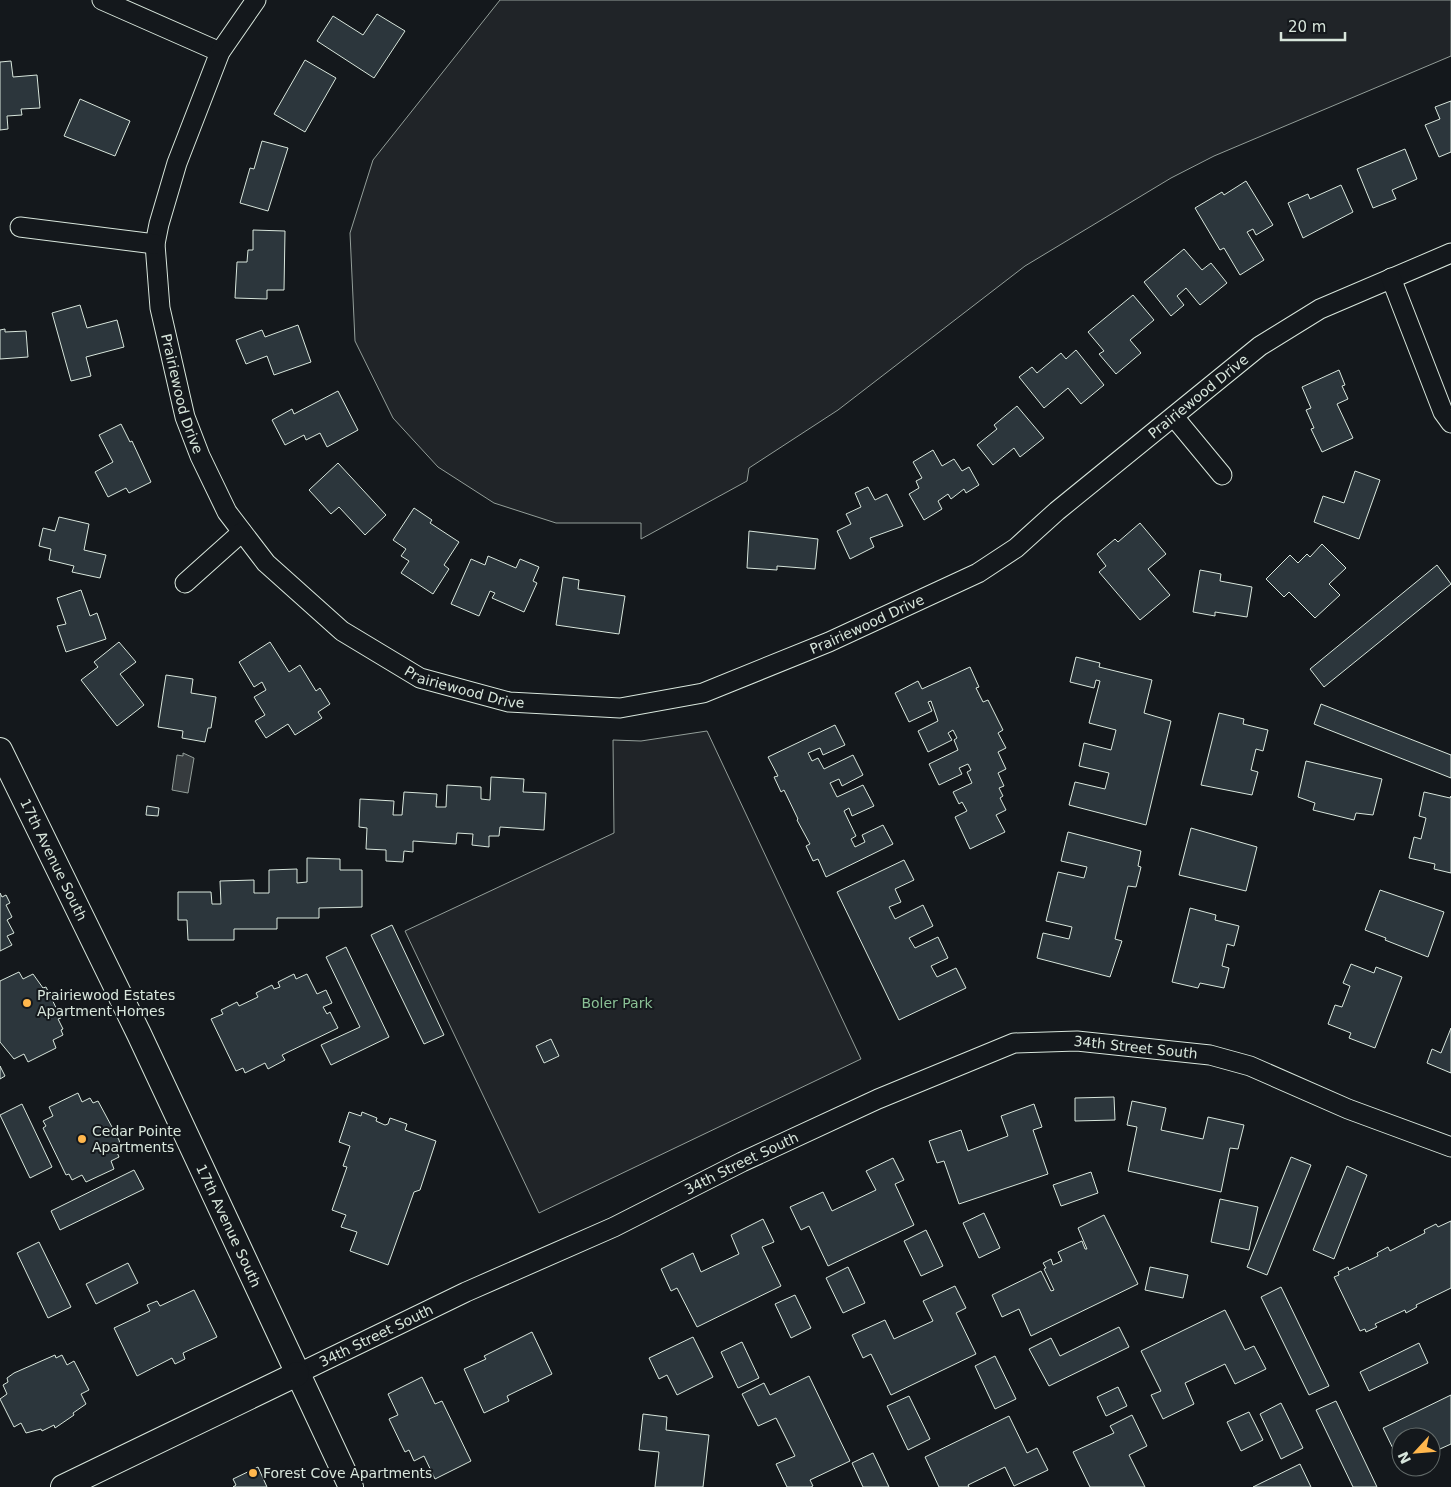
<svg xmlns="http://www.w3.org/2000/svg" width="1451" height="1487" viewBox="0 0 1451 1487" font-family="'DejaVu Sans',sans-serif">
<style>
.green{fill:#202428;stroke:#939e99}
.water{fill:#363b3e;stroke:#939e99}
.building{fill:#2c363c;stroke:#d8e6dc}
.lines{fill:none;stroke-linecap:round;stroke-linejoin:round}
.minor-casing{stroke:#d8e6dc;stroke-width:21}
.tertiary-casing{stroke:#d8e6dc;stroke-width:26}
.minor{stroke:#14181c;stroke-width:19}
.tertiary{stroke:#14181c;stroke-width:24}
.poi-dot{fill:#ffb74d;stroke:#14181c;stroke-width:2}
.labels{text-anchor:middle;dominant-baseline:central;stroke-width:4;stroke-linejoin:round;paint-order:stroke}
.street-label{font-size:14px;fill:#d8e6dc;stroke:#14181c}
.poi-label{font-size:14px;fill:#d8e6dc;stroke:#14181c;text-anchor:start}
.park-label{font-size:14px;fill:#8ac095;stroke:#14181c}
</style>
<rect width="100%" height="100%" fill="#14181c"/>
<!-- green -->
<path class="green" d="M500,0H1451V56L1214,156L1171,178L1025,266L838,410L749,468L747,481L641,539V523H556L494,503L438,467L393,418L355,341L350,233L373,160Z
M707,731L861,1059L539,1213L405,931L614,833L613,740L641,741Z"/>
<!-- water -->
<path class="water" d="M183,753L194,758L188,793L172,790L177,755L183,756Z"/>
<!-- building -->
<path class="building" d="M377,14L405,31L374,78L317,41L333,16L363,35Z
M305,60L336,78L305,132L274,114Z
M11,61L13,77L37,75L40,108L21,109L22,115L7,116L8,129L0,130V62Z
M80,99L130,121L115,156L64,136Z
M1451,101V152L1439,157L1425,125L1440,119L1435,107Z
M262,141L288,148L268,211L240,203L250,168L254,169Z
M1405,149L1417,179L1392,190L1396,199L1373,208L1357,169Z
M1246,181L1273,225L1256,235L1253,229L1247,232L1264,260L1240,275L1224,248L1220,250L1195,208L1222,192L1224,195Z
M1341,185L1353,212L1303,238L1288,203L1308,194L1310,199Z
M253,230L285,231L284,290H267V299L235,298L237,262H247L248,250H253Z
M1184,249L1202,270L1211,263L1227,283L1200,305L1186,288L1177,296L1184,305L1171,316L1144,282Z
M1133,295L1154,320L1130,340L1141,353L1116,374L1099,354L1104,351L1088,332Z
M80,305L87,328L117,320L124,347L86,357L91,376L71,381L52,313Z
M298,325L311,362L274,375L267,356L246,364L236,340L262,330L265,337Z
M5,329V332L26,331L28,357L0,359V330Z
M1076,350L1104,385L1081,404L1068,388L1044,408L1019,377L1032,367L1037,373L1061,353L1066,359Z
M1339,370L1345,385L1342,386L1348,399L1337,404L1353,438L1322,452L1311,429L1314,428L1306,410L1311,408L1302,387Z
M338,391L358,430L327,447L320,433L306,440L304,435L285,445L272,420L292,409L294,414Z
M1017,406L1044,438L1020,457L1014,448L993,465L977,445L997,429L994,425Z
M121,424L130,442L132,441L151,482L129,493L126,488L108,497L95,472L113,462L99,435Z
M933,450L942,466L954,459L962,471L969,467L979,485L966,493L964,489L951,499L948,494L938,501L942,509L924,520L909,494L919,488L916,481L922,478L913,462Z
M338,463L386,515L365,535L339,507L331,514L309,490Z
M1355,471L1380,480L1359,539L1314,522L1323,496L1344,503Z
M868,487L875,500L887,494L903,526L870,538L874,547L850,559L837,531L851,524L846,514L861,507L855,493Z
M414,508L432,520L430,523L459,542L444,565L449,569L433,594L401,573L409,561L401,556L406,549L393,540Z
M59,517L89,524L84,550L106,555L100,578L72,572L74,566L49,560L51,549L39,546L43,528L55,531Z
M1140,523L1166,554L1148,569L1170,595L1140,620L1099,572L1106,566L1097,554L1115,539L1118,542Z
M749,531L818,539L815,569L777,566V570L747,568Z
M1322,544L1346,568L1329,584L1340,595L1315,618L1289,592L1284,597L1266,579L1290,555L1298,563L1307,554L1310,557Z
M488,556L516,568L520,559L539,567L533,581L537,583L524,612L492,598L495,593L490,591L479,616L451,604L471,559L485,565Z
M1437,565L1451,584L1324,687L1310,669Z
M1200,570L1221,574L1220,581L1252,587L1247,617L1215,612V616L1193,612Z
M563,577L579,580L578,589L625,596L619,634L556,625Z
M81,590L90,616L97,613L106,639L66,652L57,626L66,624L57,598Z
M119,642L136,662L120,674L144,705L117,726L81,680L98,667L94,662Z
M270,642L289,672L300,665L316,691L320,688L330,704L318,712L322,718L295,735L288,724L266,738L255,721L265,715L254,697L266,690L262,682L254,687L239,662Z
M1076,657L1100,663L1099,667L1152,680L1144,713L1171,721L1146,825L1069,805L1075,782L1105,789L1109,773L1079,766L1084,743L1111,750L1116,730L1089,723L1100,681L1096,680L1094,688L1070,682Z
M970,667L979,687L976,688L983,702L988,700L1003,730L998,733L1006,748L998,752L1006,769L998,773L1004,786L999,788L1003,796L1000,798L1006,810L996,815L1005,832L970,849L955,817L967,811L962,802L959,804L953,792L972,783L967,772L971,770L968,764L959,768L962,774L939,785L929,764L958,750L954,740L957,738L953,730L948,733L952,740L928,752L918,731L938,721L931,701L928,702L932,711L909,722L895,693L918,681L922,689Z
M166,675L193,679L191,693L216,697L211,728H208L205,742L182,738L183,731L158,727Z
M1321,704L1451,755V778L1314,724Z
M1219,713L1244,719L1243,724L1268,730L1263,751L1256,749L1251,770L1258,772L1252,795L1201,785Z
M835,725L845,745L823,755L820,748L808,753L812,761L818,758L824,769L853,755L863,775L842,786L839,779L830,783L837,797L863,785L874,806L852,816L849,808L844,811L856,836L851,839L855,847L865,842L862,835L883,825L893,844L826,877L818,859L813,861L806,846L810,844L797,820L798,819L784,790L781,792L774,777L778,776L768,757Z
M1306,761L1382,779L1373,815L1356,813L1354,820L1313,810L1315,803L1298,797Z
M491,777L524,779L523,792L546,793L544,830L500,827L499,836H489V847L472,845L473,834L457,833L456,844L413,841V852L404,851L403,862L386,861V850L366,849L367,828L359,827L360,799L394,801L393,815H402L404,792L437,794L436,807H446L447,785L481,787V799L490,800Z
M1424,792L1450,798L1451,796V873L1434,869L1435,864L1409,858L1414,837L1421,839L1426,818L1419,816Z
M147,806L159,808L158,816L146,815Z
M1191,828L1257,847L1246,891L1179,875Z
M1068,832L1141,851L1138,866L1141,867L1136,887L1128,886L1115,939L1122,941L1110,977L1037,958L1043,933L1069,939L1072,927L1046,921L1058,872L1084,878L1087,867L1061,861Z
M307,858L340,859V870H362V907L319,908V918H277V929H234V940H188L187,920H178V892H211L212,904H221L220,881L254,880V893H269V870L297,869V883L307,882Z
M904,860L914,880L895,889L901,902L889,907L895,919L923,905L933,926L909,938L915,948L938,937L948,958L931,966L937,977L956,968L966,988L899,1020L837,892Z
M1380,890L1444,912L1428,957L1385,940L1386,938L1365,930Z
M0,893L2,897L6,895L10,903L6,905L12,917L7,920L14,933L7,936L12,945L0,951Z
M1190,908L1216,915L1215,920L1239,926L1234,946L1227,944L1222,966L1229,968L1224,988L1200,983L1198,988L1172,982Z
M392,925L444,1035L424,1044L371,935Z
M346,947L389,1037L331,1065L321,1045L360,1027L326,957Z
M1351,964L1374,973L1376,967L1402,977L1375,1048L1349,1038L1351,1033L1328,1024L1335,1005L1342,1007L1350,986L1343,983Z
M19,972L23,979L33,974L43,988L46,987L61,1018L58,1019L63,1029L61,1030L63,1035L53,1040L56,1048L28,1062L24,1054L14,1059L0,1042V981Z
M294,974L296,979L307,974L317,994L326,990L332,1003L323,1007L327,1014L330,1012L338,1028L282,1055L285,1060L268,1069L265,1063L245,1073L243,1068L236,1071L211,1019L223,1014L221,1010L237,1002L239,1006L258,997L256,993L272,985L274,989L280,987L278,982Z
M1451,1028V1073L1427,1063L1432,1049L1441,1053Z
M551,1039L559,1056L544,1063L536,1046Z
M0,1066L5,1076L0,1079Z
M78,1093L82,1102L90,1098L93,1103L98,1101L119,1140L121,1148L116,1150L119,1157L111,1161L114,1169L86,1182L82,1175L72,1180L69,1174L66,1175L43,1128L46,1126L43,1121L53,1116L49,1107Z
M1114,1097L1115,1120L1075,1121V1098Z
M1132,1101L1166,1108L1161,1130L1203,1139L1208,1117L1244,1125L1238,1149L1230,1148L1221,1192L1128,1171L1137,1127L1127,1125Z
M22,1104L52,1167L30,1178L0,1115Z
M1034,1104L1042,1127L1033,1130L1048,1174L959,1204L944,1161L937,1163L929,1141L961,1130L968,1151L1008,1136L1001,1116Z
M349,1112L361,1116L362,1112L377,1118L376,1121L385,1125L388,1124L390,1118L407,1124L405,1130L436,1141L420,1190L414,1192L388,1265L350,1251L357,1232L341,1227L346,1215L332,1210L347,1167L343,1166L350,1146L339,1142Z
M1291,1157L1311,1165L1267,1275L1247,1267Z
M893,1158L904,1180L895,1184L914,1225L828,1266L809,1226L801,1230L790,1207L823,1192L832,1211L876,1190L866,1171Z
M1347,1166L1367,1175L1334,1259L1313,1250Z
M134,1170L144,1189L60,1230L51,1211Z
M1091,1172L1098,1193L1061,1206L1053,1185Z
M1220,1199L1258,1207L1249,1250L1211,1242Z
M984,1213L1000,1248L979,1258L963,1223Z
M1104,1215L1138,1284L1031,1336L1019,1309L1002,1317L992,1295L1041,1271L1051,1291L1054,1290L1044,1269L1046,1268L1043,1263L1051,1259L1053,1265L1062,1261L1058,1252L1082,1241L1085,1249H1087L1078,1228Z
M763,1219L774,1242L762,1247L781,1286L697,1327L677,1288L671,1291L661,1269L693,1253L701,1272L739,1254L731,1235Z
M1451,1221V1288L1416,1305L1417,1307L1406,1313L1405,1310L1375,1324L1377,1327L1366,1332L1365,1329L1360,1331L1334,1277L1339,1275L1338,1272L1348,1267L1349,1270L1378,1256L1377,1253L1388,1247L1390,1251L1425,1233L1424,1230L1436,1224L1438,1227Z
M926,1230L943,1266L921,1276L904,1241Z
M39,1242L71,1307L48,1318L17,1253Z
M128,1263L138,1283L96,1304L86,1284Z
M848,1267L865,1303L843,1313L826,1278Z
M1150,1267L1188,1275L1183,1298L1145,1290Z
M955,1286L966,1308L956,1313L976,1354L891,1395L871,1354L863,1358L852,1335L885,1320L894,1339L933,1321L923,1301Z
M1281,1287L1329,1386L1309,1395L1261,1297Z
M194,1290L217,1337L183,1353L185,1359L175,1364L172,1358L137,1376L114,1328L150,1311L147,1305L157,1301L160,1306Z
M795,1295L811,1328L791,1338L775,1304Z
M1225,1310L1245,1350L1254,1346L1266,1369L1235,1384L1225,1364L1185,1383L1194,1404L1163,1419L1151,1395L1161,1391L1141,1351Z
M1119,1327L1129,1347L1049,1386L1029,1349L1051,1338L1060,1356Z
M532,1332L552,1374L507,1396L509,1401L484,1413L464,1369L486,1359L484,1356Z
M693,1337L713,1377L677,1395L667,1375L659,1379L649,1358Z
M742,1342L759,1378L738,1388L721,1352Z
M1419,1343L1428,1363L1369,1391L1360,1372Z
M55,1355L56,1358L62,1355L67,1365L74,1361L89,1390L81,1394L86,1404L73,1413L74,1415L55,1428L54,1425L42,1431L41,1429L26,1433L21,1423L14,1427L0,1399L7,1394L3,1385L8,1382L7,1378L14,1373Z
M995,1356L1016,1399L995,1409L975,1366Z
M809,1376L850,1461L810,1480L813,1486L811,1487H787L776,1464L795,1456L776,1418L758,1426L742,1394L764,1383L770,1395Z
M422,1377L435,1404L442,1401L471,1461L435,1479L424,1456L414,1461L409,1450L405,1452L389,1419L398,1415L388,1394Z
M1118,1387L1127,1406L1106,1416L1097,1397Z
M1451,1395V1444L1431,1453V1437H1401V1465L1383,1428Z
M909,1396L930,1439L908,1450L887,1406Z
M1336,1401L1377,1487H1353L1316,1410Z
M1281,1403L1303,1448L1281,1459L1260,1414Z
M1249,1412L1263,1440L1241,1451L1227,1422Z
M643,1414L667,1417L666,1430L709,1435L703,1487H655L659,1452L639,1450Z
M1132,1415L1147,1446L1129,1455L1145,1487H1090L1073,1452L1114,1433L1110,1426Z
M1009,1416L1027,1453L1037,1448L1048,1470L1014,1486L1005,1467L968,1485L969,1487H939L925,1457Z
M873,1453L889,1487H863L852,1463Z
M1300,1464L1311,1487H1253Z
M258,1467L267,1487H233L236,1485L233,1479Z"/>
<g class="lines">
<defs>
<g id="minor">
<path d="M102,0L220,52"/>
<path id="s1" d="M256,0L220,52L177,163L159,224L155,244L160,308L185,417L200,456L227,512L266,563L342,631L420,678L509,702L620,708L703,693L829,642L978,573L1016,548L1057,511L1260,346L1320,309L1451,253"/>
<path d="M20,227L155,244"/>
<path d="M1391,278L1443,412L1451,423"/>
<path d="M1174,417L1222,475"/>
<path d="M185,583L242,532"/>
<path id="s2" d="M297,1374L466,1292L614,1227L742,1162L878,1099L1014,1043L1077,1041L1210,1055L1250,1066L1348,1109L1451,1147"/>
</g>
<g id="tertiary">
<path id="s3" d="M0,750L139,1034L351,1487"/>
<path d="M63,1487L297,1374"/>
</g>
</defs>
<!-- minor casing -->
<use href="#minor" class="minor-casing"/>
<!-- tertiary casing -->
<use href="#tertiary" class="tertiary-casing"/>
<!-- minor -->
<use href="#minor" class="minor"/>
<!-- tertiary -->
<use href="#tertiary" class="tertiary"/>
</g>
<!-- markers -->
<g class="poi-dot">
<circle cx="27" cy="1003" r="5"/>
<circle cx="82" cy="1139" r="5"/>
<circle cx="253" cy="1473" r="5"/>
</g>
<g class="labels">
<!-- street labels -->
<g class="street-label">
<text stroke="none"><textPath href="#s1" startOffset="419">Prairiewood Drive</textPath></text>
<text stroke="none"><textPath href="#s1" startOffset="1674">Prairiewood Drive</textPath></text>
<text stroke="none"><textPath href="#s1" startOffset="1269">Prairiewood Drive</textPath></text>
<text stroke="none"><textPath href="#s1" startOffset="849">Prairiewood Drive</textPath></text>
<text stroke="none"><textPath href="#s3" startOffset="122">17th Avenue South</textPath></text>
<text stroke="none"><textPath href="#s2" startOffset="912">34th Street South</textPath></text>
<text stroke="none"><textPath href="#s2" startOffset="492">34th Street South</textPath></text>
<text stroke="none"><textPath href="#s3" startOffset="528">17th Avenue South</textPath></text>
<text stroke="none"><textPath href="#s2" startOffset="88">34th Street South</textPath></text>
</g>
<!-- poi labels -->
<g class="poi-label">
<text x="37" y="995">Prairiewood Estates<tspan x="37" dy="16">Apartment Homes</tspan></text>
<text x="92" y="1131">Cedar Pointe<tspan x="92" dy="16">Apartments</tspan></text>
<text x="263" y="1473">Forest Cove Apartments</text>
</g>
<!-- park labels -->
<g class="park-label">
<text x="617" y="1003">Boler Park</text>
</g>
</g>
<!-- north arrow -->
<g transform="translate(1416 1452) rotate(244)"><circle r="24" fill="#14181c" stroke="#626a69"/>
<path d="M0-4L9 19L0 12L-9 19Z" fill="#ffb74d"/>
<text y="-8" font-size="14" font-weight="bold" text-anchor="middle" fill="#d8e6dc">N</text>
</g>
<!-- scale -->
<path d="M1281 32v8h64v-8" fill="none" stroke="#d8e6dc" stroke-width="2.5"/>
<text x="1288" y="32" font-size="15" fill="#d8e6dc" stroke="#14181c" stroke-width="4" paint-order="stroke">20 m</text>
</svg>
